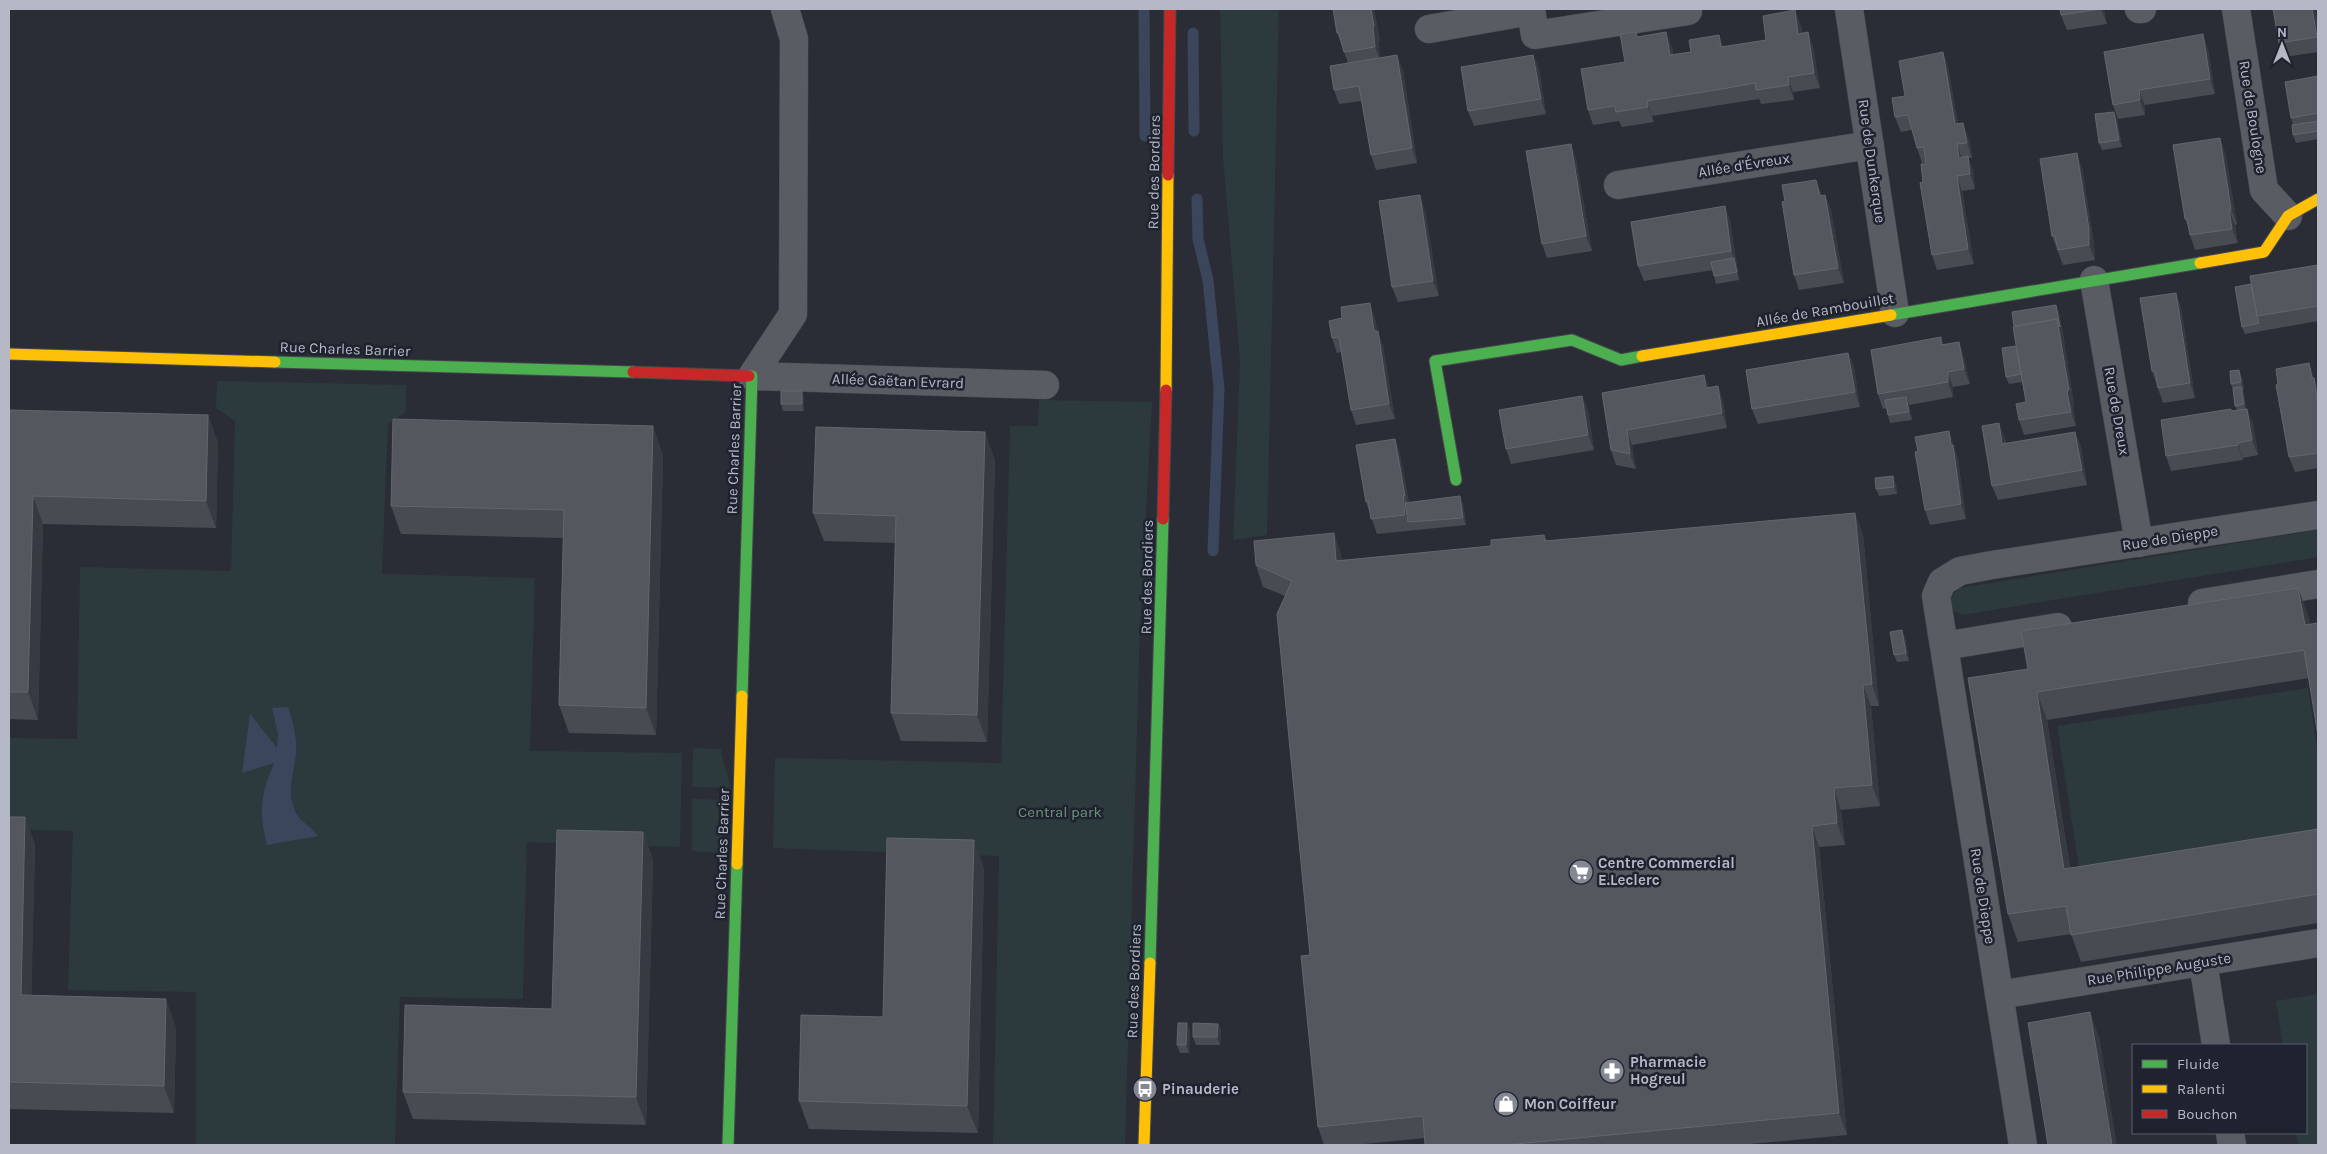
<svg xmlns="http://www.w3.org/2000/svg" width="2327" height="1154" viewBox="0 0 2327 1154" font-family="Karla,sans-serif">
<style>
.green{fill:#2c3a3d}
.water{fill:#3b465c}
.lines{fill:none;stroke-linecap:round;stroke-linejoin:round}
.stream{stroke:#3b465c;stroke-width:11}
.street-casing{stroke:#46484e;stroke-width:29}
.fast-casing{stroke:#46484e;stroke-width:13}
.slow-casing{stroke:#46484e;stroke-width:13}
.jam-casing{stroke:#46484e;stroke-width:13}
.street{stroke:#5a5c63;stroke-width:28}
.fast{stroke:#4caf50;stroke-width:11}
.slow{stroke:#ffc107;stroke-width:11}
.jam{stroke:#c62828;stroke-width:11}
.wall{fill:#494b52}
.shaded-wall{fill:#383a41}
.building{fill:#55575e;stroke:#64666e}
.labels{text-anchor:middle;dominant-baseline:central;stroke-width:5;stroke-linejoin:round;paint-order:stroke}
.street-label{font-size:15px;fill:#b5b9c5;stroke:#1e232f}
.park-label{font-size:15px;fill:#6f937c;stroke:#1e232f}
.poi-label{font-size:15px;font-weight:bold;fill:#b5b9c5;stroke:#1e232f;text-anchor:start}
</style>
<rect width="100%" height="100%" fill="#2a2d35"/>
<!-- green -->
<path class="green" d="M1220,9H1279L1267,535L1233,540L1240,361L1223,157Z
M217,381L406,385V412L388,424L382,574L535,578L530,751L682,753L680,847L527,842L523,999L400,997L395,1145H196V992L68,990L73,831L9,829V738L77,739L80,567L231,571L235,421L216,408Z
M1039,400L1152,402L1140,627L1125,1145H993L999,856L773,848L775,758L1001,763L1010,426H1038Z
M2318,530V557L1962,615L1951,610L1950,597L1959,588Z
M2308,688L2318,753V851L2082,888L2057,726Z
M693,748L721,749C722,763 729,773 730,788L692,787Z
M692,799L728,800L729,826L719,841V853L692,851Z
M2318,994V1145H2298L2296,1133H2306V1045H2283L2276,1001Z"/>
<!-- water -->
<path class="water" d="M288,707C293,721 297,738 296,753C294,773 286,791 295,811C300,822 311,826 318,836L267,845C258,811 261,794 274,763L242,773L250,714L277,748L278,734L272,708Z"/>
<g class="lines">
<!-- stream -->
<path class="stream" d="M1144,9L1145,136
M1193,33L1194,131
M1197,199L1198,239L1208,280L1219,389L1213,551"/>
<defs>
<path id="street" d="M1531,9L1535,35L1688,11
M1849,9L1895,313
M2139,9H2142
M2236,9L2264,190L2288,216
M1429,29L1531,11
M1618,185L1870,145
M2094,280L2139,543
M752,376L793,314L794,39L785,9
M752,376L1045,385
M2202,603L2318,584
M1944,646L2058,627
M2203,962L2216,1045
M1999,995L2318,943
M2230,1133L2232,1145
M2023,1145L1936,596L1942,582L1960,571L1992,565L2318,515"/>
<path id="fast" d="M1891,315L2200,263
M275,362L633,372
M1456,480L1435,361L1572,340L1621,360L1642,356
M742,696L752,376H749
M1150,963L1163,519
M728,1145L737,864"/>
<path id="slow" d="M2200,263L2264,252L2288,216L2318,199
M9,354L275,362
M1642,356L1891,315
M1166,390L1168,175
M737,864L742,696
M1144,1145L1150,963"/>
<path id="jam" d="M1168,175L1170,9
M633,372L749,376
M1163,519L1166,390"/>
</defs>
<!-- street casing -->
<use href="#street" class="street-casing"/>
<!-- fast casing -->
<use href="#fast" class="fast-casing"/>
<!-- slow casing -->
<use href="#slow" class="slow-casing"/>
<!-- jam casing -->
<use href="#jam" class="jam-casing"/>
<!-- street -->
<use href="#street" class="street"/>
<!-- fast -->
<use href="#fast" class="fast"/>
<!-- slow -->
<use href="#slow" class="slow"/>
<!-- jam -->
<use href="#jam" class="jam"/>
</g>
<!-- wall -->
<path class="wall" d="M1333,9H1374L1380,41L1378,42L1380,57L1403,70L1417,163L1376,170L1371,155L1362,101L1339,104L1334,90L1348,63L1337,33Z
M2060,9H2104L2107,24L2067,30L2061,15Z
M2315,9L2318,27V52L2284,57L2279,43Z
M1801,25L1802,33L1808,32L1813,47L1820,88L1793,92L1794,100L1761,104L1759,99L1733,103L1652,116L1654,122L1622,127L1619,121L1593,125L1588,110L1625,62L1638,37L1672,47L1673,55L1766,40Z
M2208,49L2215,94L2145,105V115L2118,119L2113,105Z
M1943,52L1948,67L1958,124L1969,138L1972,158H1968L1973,171L1975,189L1962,191L1974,264L1937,270L1932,255L1923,182L1926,163H1922L1917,148L1912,130L1901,132L1895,117L1905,96Z
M1533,55L1539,69L1546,114L1474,126L1468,111Z
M2318,76V139L2296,143L2293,135V125L2291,118L2286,89Z
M2114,112L2117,119L2122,147L2102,150L2099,143Z
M2220,138L2225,153L2237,224L2235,225L2238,243L2195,250L2190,235L2189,229L2185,219Z
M1576,159L1592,251L1547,258L1542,244Z
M2082,168L2094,244L2095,260L2063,265L2052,236Z
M1825,195L1831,210L1844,283L1799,290L1794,275L1822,196Z
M1725,206L1730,221L1739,280L1716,284L1714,276L1713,270L1644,281L1638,266Z
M1425,210L1439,296L1398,302L1392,287Z
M2318,265V321L2245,334L2242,327L2252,284Z
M2176,293L2181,308L2195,398L2163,403L2152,371Z
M2056,305L2059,313L2063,334L2074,405L2073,407L2076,426L2024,435L2019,420L2026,402L2022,382L2009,384L2006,377L2016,346Z
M1375,318L1377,331L1383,346L1395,419L1356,425L1351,410L1341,352L1337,353L1332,338Z
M1941,337L1943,344L1964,357L1970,384L1953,387V397L1909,405L1912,420L1890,423L1888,415L1887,408L1883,409L1878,394Z
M1848,353L1854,367L1860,407L1758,424L1752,409Z
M2309,363L2318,390V468L2295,472L2289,457Z
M2239,370L2242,378L2244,390H2243L2244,395L2246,409L2253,423L2258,455L2243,458V460L2171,471L2166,456L2231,411L2237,410L2235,406L2233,389L2231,384Z
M1704,375L1709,388L1718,386L1723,401L1727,428L1632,445L1636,469L1616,465L1611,450L1602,393Z
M802,391L804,399V411H783L781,404Z
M1582,396L1588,411L1594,450L1511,464L1506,449Z
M9,410L218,442L216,528L43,524L38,720L9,719Z
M1949,431L1958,460L1966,519L1930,525L1925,510L1918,451Z
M2075,432L2081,447L2087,485L1998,500L1992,486L2005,438L2006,443Z
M1395,439L1400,454L1409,503L1463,504L1466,525L1377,534L1366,502Z
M663,454L656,735L569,733L559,705L563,538L401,534L391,506Z
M995,460L987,742L901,741L891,713L895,543L824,541L813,513Z
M1896,484L1897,494L1879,496L1876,489Z
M1334,533L1341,555L1342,560L1491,546L1544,535L1547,541L1863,534L1879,706H1871L1880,806L1841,810L1845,845L1819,847L1847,1135L1739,1145H1425V1138L1354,1145H1324L1318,1127L1310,955L1285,596L1263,587L1256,565Z
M2298,588L2308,615L2310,624L2309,678L2047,720L2070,868L2318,829V923L2081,962L2071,934L2018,942L2008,914L2028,669Z
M1905,637L1909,661L1897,662L1894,655Z
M9,817H25L35,845L31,996L176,1027L174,1113L9,1109Z
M643,832L653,860L646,1125L413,1119L403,1092L552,1009Z
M984,868L978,1133L809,1129L799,1101L883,1017Z
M1218,1024L1221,1031L1220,1045H1196L1193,1037Z
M1190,1031L1189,1053H1180L1177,1045Z"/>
<!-- shaded-wall -->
<path class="shaded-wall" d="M1371,9H1374L1380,41L1378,42L1381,62L1375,47Z
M2101,9H2104L2107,24Z
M2312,9H2315L2318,27V40L2317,37Z
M1795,10L1801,25L1804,48L1798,34Z
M1666,32L1672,47L1675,70L1670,55Z
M1808,32L1813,47L1820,88L1814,73Z
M2203,34L2208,49L2215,94L2210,79Z
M1719,35L1725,50L1721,47Z
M1943,52L1948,67L1961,139L1955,124Z
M1397,55L1403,70L1417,163L1412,148Z
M1533,55L1539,69L1546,114L1541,99Z
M1788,77L1793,92L1794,100L1789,85Z
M2139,90L2145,105V115L2140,100Z
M1647,101L1654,122L1648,107Z
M2114,112L2117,119L2122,147L2119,140Z
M1963,123L1969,138L1972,158L1967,143Z
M2220,138L2225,153L2237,224L2231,209Z
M1571,144L1576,159L1592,251L1586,236Z
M1957,144L1962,159L1959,158Z
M2077,153L2082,168L2094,244L2095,260L2089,245Z
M1968,156L1973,171L1975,189L1970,174Z
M1957,176L1962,191L1974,264L1968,249Z
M1816,180L1822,195L1825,211L1820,196Z
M1420,195L1425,210L1439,296L1433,281Z
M1825,195L1831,210L1844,283L1838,268Z
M1725,206L1730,221L1737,266L1731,251Z
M2229,210L2235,225L2238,243L2232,229Z
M1734,258L1737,266L1739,280L1737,272Z
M2176,293L2181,308L2195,398L2190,383Z
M1370,303L1375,318L1380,346L1374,331Z
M2056,305L2059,313L2063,334L2074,405L2073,407L2076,426L2071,412L2067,392Z
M1378,331L1383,346L1395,419L1389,404Z
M1959,342L1964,357L1970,384L1964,369Z
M1848,353L1854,367L1860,407L1855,392Z
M2309,363L2318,390V404L2312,378Z
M2239,370L2242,378L2244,390L2241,382Z
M1948,372L1953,387V397L1948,382Z
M1704,375L1710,390L1706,388Z
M1718,386L1723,401L1727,428L1722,413Z
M2241,387L2244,395L2247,412L2244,404Z
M802,391L804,399V411L802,404Z
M1582,396L1588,411L1594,450L1588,435Z
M1906,397L1909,404L1912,420L1909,412Z
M2247,409L2253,423L2258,455L2252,440Z
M208,415L218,442L216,528L206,501Z
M1999,423L2005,438L2007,459L2002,444Z
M653,426L663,454L656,735L646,708Z
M1627,430L1632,445L1636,469L1630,454Z
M1949,431L1958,460L1966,519L1961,504Z
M985,432L995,460L987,742L977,715Z
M2075,432L2081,447L2087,485L2082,470Z
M1395,439L1400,454L1410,511L1405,496Z
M2238,443L2243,458V460L2238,445Z
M1893,476L1896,484L1897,494L1894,487Z
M33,496L43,524L38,720L28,692Z
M1403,496L1408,511V522L1411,530L1405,515Z
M1460,496L1463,504L1466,525L1463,518Z
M1855,513L1863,534L1879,706L1872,684Z
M1334,533L1341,555L1344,582L1336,561Z
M2298,588L2308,615L2315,652L2305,625Z
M1902,630L1905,637L1909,661L1906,653Z
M1863,685L1871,706L1880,806L1872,785Z
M2037,692L2047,720L2074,897L2064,869Z
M1834,788L1841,810L1845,845L1837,823Z
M25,817L35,845L31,1023L21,995Z
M1812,826L1819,847L1847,1135L1839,1113Z
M643,832L653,860L646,1125L636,1097Z
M974,840L984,868L978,1133L967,1106Z
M166,999L176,1027L174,1113L164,1086Z
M2090,1012L2100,1040L2117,1145H2112Z
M1187,1023L1190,1031L1189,1053L1186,1045Z
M1218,1024L1221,1031L1220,1045L1217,1037Z"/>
<!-- building -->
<path class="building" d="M1333,9H1371L1374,26L1373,28L1375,47L1344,52L1339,33H1337Z
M2060,9H2101L2061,15Z
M2273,9H2312L2317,37L2279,43Z
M1795,10L1798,34L1808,32L1814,73L1788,77L1789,85L1756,90L1755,83L1728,88L1647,101L1648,107L1616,112L1615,106L1588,110L1581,69L1625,62L1620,34L1636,32L1637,37L1666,32L1670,55L1691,52L1689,40L1719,35L1721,47L1766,40L1763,16Z
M2203,34L2210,79L2139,90L2140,100L2113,105L2104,52Z
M1943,52L1955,124L1963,123L1967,143L1957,144L1959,158L1968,156L1970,174L1957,176L1968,249L1932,255L1920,183L1923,182L1921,164H1926L1924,147L1917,148L1908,115L1895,117L1892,98L1905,96L1899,61Z
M1397,55L1412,148L1371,155L1359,86L1334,90L1330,66Z
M1533,55L1541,99L1468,111L1461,67Z
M2318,76V113L2291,118L2285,82Z
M2114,112L2119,140L2099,143L2095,114Z
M2318,121V131L2293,135L2292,125Z
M2220,138L2231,209L2229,210L2232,229L2190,235L2187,219H2185L2173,145Z
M1571,144L1586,236L1542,244L1526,151Z
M2077,153L2089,229V245L2058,250L2055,236H2052L2040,159Z
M1816,180L1820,196L1825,195L1838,268L1794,275L1782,202L1785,201L1782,185Z
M1420,195L1433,281L1392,287L1379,201Z
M1725,206L1731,251L1638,266L1631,222Z
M1734,258L1737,272L1714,276L1711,262Z
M2318,265V306L2257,316L2250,276Z
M2251,284L2257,316L2259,323L2242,327L2235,287Z
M2176,293L2190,383L2158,388L2155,371H2152L2140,298Z
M1370,303L1374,331H1378L1389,404L1351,410L1339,337L1332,338L1329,321L1342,318L1341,307Z
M2056,305L2060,327L2057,319L2014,326L2012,312Z
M2057,319L2069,390L2067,392L2071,412L2019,420L2016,404L2026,402L2013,327Z
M1941,337V345L1959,342L1964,369L1948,372V382L1878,394L1871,350Z
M2016,346L2021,374L2006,377L2002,348Z
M1848,353L1855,392L1752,409L1746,370Z
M2309,363L2312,378H2314L2318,404V453L2289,457L2276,385L2278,384L2276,369Z
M2239,370L2241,382L2231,384L2230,371Z
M1704,375L1706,388L1718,386L1722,413L1627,430L1630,454L1611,450L1602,393Z
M2241,387L2244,404L2235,406L2233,388Z
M781,391H802V404H781Z
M1582,396L1588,435L1506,449L1499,410Z
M1906,397L1909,412L1888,415L1885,400Z
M2231,409V411L2247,409L2252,440L2238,443V445L2166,456L2161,420Z
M9,410L208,415L206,501L33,496L28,692H9Z
M393,419L653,426L646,708L559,705L564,510L391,506Z
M1999,423L2002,444L2075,432L2082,470L1992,486L1982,426Z
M816,427L985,432L977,715L891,713L896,516L813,513Z
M1949,431L1951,445H1953L1961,504L1925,510L1915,452L1918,451L1915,437Z
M1395,439L1405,496H1403L1405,515L1371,519L1368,501L1366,502L1356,445Z
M1893,476L1894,487L1876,489L1875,478Z
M1460,496L1463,518L1408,522L1405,503Z
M1855,513L1872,684L1863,685L1872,785L1834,788L1837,823L1812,826L1839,1113L1505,1145H1425L1423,1116L1318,1127L1301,956L1310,955L1277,614L1292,581L1256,565L1254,541L1334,533L1336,561L1491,546V540L1544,535L1545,541Z
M2298,588L2305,625L2318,623V736L2304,650L2037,692L2064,869L2318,829V894L2071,935L2066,906L2008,914L1968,678L2028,669L2021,631Z
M1902,630L1906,653L1894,655L1890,632Z
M9,817H25L21,995L166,999L164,1086L9,1082Z
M557,830L643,832L636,1097L403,1092L405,1005L552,1009Z
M887,838L974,840L967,1106L799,1101L801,1015L883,1017Z
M2090,1012L2112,1145H2048L2028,1023Z
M1178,1023H1187L1186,1045H1177Z
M1193,1023L1218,1024L1217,1037H1193Z"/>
<!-- icons -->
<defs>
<symbol id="supermarket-disc" viewBox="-11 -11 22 22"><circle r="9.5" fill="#848893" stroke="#1e232f"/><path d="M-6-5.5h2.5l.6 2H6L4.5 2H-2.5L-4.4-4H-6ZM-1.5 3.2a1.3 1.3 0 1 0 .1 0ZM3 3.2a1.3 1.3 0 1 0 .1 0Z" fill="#fff"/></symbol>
<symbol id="pharmacy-disc" viewBox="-11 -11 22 22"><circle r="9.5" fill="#848893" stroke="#1e232f"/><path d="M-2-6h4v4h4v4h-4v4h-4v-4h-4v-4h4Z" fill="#fff"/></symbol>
<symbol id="bus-disc" viewBox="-11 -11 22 22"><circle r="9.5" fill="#848893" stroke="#1e232f"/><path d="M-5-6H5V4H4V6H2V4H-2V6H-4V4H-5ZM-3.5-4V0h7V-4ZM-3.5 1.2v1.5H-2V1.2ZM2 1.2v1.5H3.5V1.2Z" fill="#fff"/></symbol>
<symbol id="shop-disc" viewBox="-11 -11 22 22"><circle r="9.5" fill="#848893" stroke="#1e232f"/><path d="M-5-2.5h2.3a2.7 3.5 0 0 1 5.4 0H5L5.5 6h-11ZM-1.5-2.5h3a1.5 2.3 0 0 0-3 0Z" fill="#fff"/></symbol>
</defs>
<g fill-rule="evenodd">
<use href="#supermarket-disc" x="1567" y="858" width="28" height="28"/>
<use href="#pharmacy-disc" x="1598" y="1057" width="28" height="28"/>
<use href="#bus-disc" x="1131" y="1075" width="28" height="28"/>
<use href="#shop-disc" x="1492" y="1090" width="28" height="28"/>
</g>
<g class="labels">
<!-- street labels -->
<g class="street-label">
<text transform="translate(2253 117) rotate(81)">Rue de Boulogne</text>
<text transform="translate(1872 161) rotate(82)">Rue de Dunkerque</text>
<text transform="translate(1744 165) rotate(-9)">Allée d'Évreux</text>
<text transform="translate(1154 172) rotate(-89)">Rue des Bordiers</text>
<text transform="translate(1825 310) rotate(-10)">Allée de Rambouillet</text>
<text transform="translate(345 349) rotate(2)">Rue Charles Barrier</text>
<text transform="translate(898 381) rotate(2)">Allée Gaëtan Evrard</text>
<text transform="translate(2117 411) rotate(80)">Rue de Dreux</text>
<text transform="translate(734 449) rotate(-88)">Rue Charles Barrier</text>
<text transform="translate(2170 538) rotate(-9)">Rue de Dieppe</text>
<text transform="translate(1147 577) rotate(-89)">Rue des Bordiers</text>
<text transform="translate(722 854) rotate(-88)">Rue Charles Barrier</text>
<text transform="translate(1983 896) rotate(81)">Rue de Dieppe</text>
<text transform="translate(2159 969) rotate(-9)">Rue Philippe Auguste</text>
<text transform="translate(1134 981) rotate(-88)">Rue des Bordiers</text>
</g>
<!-- park labels -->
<g class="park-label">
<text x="1060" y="812">Central park</text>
</g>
<!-- poi labels -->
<g class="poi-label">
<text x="1598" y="863">Centre Commercial<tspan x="1598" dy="17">E.Leclerc</tspan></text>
<text x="1630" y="1062">Pharmacie<tspan x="1630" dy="17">Hogreul</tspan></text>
<text x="1162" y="1089">Pinauderie</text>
<text x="1524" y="1104">Mon Coiffeur</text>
</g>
</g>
<!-- border -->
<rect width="2327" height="1154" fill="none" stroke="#b5b9c5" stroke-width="20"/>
<!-- legend -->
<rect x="2132" y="1044" width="175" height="90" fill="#1e232f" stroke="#5a5f6b"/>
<rect x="2142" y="1060" width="25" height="8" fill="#4caf50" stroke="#5a5f6b"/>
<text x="2177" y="1069" font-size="15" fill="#b5b9c5">Fluide</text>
<rect x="2142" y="1085" width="25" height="8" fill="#ffc107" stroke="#5a5f6b"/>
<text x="2177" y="1094" font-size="15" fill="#b5b9c5">Ralenti</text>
<rect x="2142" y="1110" width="25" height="8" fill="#c62828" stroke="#5a5f6b"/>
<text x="2177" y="1119" font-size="15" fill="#b5b9c5">Bouchon</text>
<!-- north arrow -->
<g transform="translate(2282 45)" stroke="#1e232f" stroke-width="4" paint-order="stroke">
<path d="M0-4L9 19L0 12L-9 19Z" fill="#b5b9c5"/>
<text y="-8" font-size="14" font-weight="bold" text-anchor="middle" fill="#b5b9c5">N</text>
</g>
</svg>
